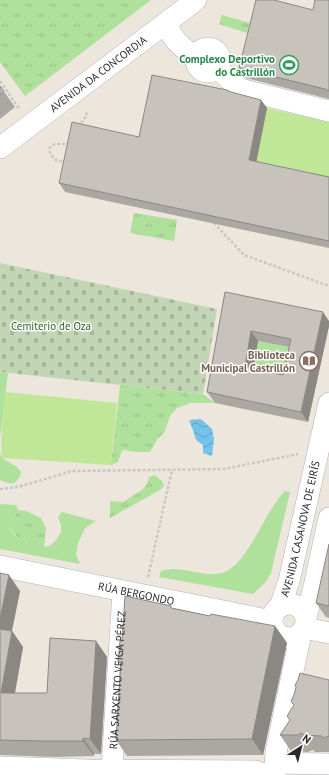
<svg xmlns="http://www.w3.org/2000/svg" width="329" height="775" viewBox="0 0 329 775" font-family="'PT Sans',sans-serif">
<style>
.grass{fill:url(#grass-tufts)}
.cemetery{fill:url(#cemetery-stones)}
.garden{fill:#afe09c}
.pitch{fill:#c0e798}
.water{fill:url(#water-waves)}
.lines{fill:none;stroke-linecap:round;stroke-linejoin:round}
.minor-casing{stroke:#b0b2bd;stroke-width:22}
.path{stroke:#c8c8c8;stroke-width:2.5;stroke-dasharray:3 2;stroke-linecap:butt}
.minor{stroke:#fff;stroke-width:21}
.wall{fill:#aba8a2;fill-rule:evenodd}
.shaded-wall{fill:#8b8884}
.building{fill:#c7c3bc;stroke:#8b8884;fill-rule:evenodd}
.labels{text-anchor:middle;dominant-baseline:central;stroke-width:3;stroke-linejoin:round;paint-order:stroke}
.leisure-label{font-size:11px;font-weight:bold;fill:#27864d;stroke:#fff;text-anchor:end}
.street-label{font-size:11px;fill:#2a2a2a;stroke:#fff}
.park-label{font-size:11px;fill:#27651d;stroke:#fff}
.education-label{font-size:11px;font-weight:bold;fill:#785e54;stroke:#fff;text-anchor:end}
</style>
<defs>
<pattern id="grass-tufts" width="24" height="20" patternUnits="userSpaceOnUse"><rect width="24" height="20" fill="#afe09c"/><path d="M3 7l-1-3M5 7V3M7 7l1-3M15 17l-1-3M17 17v-4M19 17l1-3" fill="none" stroke="#97c087"/></pattern>
<pattern id="cemetery-stones" width="16" height="16" patternUnits="userSpaceOnUse"><rect width="16" height="16" fill="#c2d5b5"/><path d="M2 7V4a2 2 0 0 1 4 0v3zM10 15v-3a2 2 0 0 1 4 0v3z" fill="#a7b79c"/></pattern>
<pattern id="water-waves" width="16" height="10" patternUnits="userSpaceOnUse"><rect width="16" height="10" fill="#74c3ea"/><path d="M0 5q4-4 8 0t8 0" fill="none" stroke="#5f9fbe"/></pattern>
</defs>
<rect width="100%" height="100%" fill="#ece6dd"/>
<!-- grass -->
<path class="grass" d="M0,0H151L25,96L0,62Z
M222,15L250,23L247,33L219,24Z
M134,213L177,220L174,241L130,233Z
M120,385L203,394L215,403H191L177,408L170,416L164,433L158,438L150,452H138L122,450L118,462L111,465Z
M155,475L162,481L164,486L160,490L110,518V501L123,502L142,490L147,484L149,477Z
M18,510L26,511L41,518L46,528L44,548C27,544 14,542 10,523Z"/>
<!-- cemetery -->
<path class="cemetery" d="M0,263L217,309L203,394L0,372Z"/>
<!-- garden -->
<path class="garden" d="M258,341L298,349L291,386L252,377Z
M0,372L8,373L0,437Z
M0,453L2,458L17,467L21,472C17,486 11,485 0,480Z
M285,491L290,492L271,573L266,582L253,594L159,577L161,571C164,570 169,569 173,569C189,569 205,577 222,573C247,567 265,510 285,491Z
M0,504L16,505L18,510L10,523C11,527 12,532 14,535C20,542 40,550 49,546C54,544 58,537 61,532V525L58,517L62,512L96,521L85,528L78,543L76,555L80,564L0,549Z"/>
<!-- pitch -->
<path class="pitch" d="M267,108L329,122V179L256,163Z
M5,392L117,403L111,465L2,458C0,446 3,407 5,392Z"/>
<!-- water -->
<path class="water" d="M201,419L212,429L214,439L212,456L203,453V445L196,440L193,430L189,420Z"/>
<g class="lines">
<defs>
<g id="minor">
<path d="M164,24L177,42L197,60"/>
<circle cx="208" cy="60" r="12"/>
<path d="M217,68L240,89L329,111"/>
<path id="s1" d="M0,148L196,0"/>
<path id="s2" d="M0,566L272,621"/>
<circle cx="289" cy="621" r="17"/>
<path id="s3" d="M280,607L289,581L329,403"/>
<path d="M306,617L314,587L329,518"/>
<path d="M304,628L329,633"/>
<path d="M275,763L329,764"/>
<path d="M0,767L87,770L255,771L265,775"/>
<path id="s4" d="M112,775L113,752L123,591"/>
<path d="M275,775L276,752L301,633"/>
</g>
</defs>
<!-- minor casing -->
<use href="#minor" class="minor-casing"/>
<!-- path -->
<path class="path" d="M0,81L20,110
M77,126L82,122L87,115L85,111
M67,162L57,161L50,154V147L55,144H70
M214,223L244,255L329,286
M0,489L18,487L72,471L224,469L298,454
M148,577L172,470"/>
<!-- minor -->
<use href="#minor" class="minor"/>
</g>
<!-- wall -->
<path class="wall" d="M329,0V99L246,78L239,68L313,10Z
M0,86L15,107L0,119Z
M231,92L261,100L267,108L256,162L329,177V248L65,192L59,183L139,137Z
M225,292L329,321V326L308,422L215,403L207,392ZM258,341L289,347L283,375L253,369Z
M329,544V618L326,617L316,603Z
M0,573L20,591L12,631L23,647L15,693H47L96,641L107,657L101,754H94V756L55,757L0,755Z
M173,608L210,616L275,626L287,643L263,755L127,756L116,740L120,664L118,662L122,641Z
M329,680V752H315L313,750L308,752L291,751L280,735L290,720L294,705L291,701L294,695Z"/>
<!-- shaded-wall -->
<path class="shaded-wall" d="M261,100L267,108L255,169L249,160Z
M323,312L329,321V326L308,422L301,412Z
M251,331L258,341L252,377L245,367Z
M9,575L20,591L9,644L0,631V619Z
M275,626L287,643L263,755L252,739Z
M12,631L23,647L12,709L1,693Z
M96,641L107,657L101,754L90,739Z
M83,738L94,754V756L83,741Z"/>
<!-- building -->
<path class="building" d="M256,0H274L313,10L315,0H329V91L325,89L239,68Z
M152,75L227,90L231,92L261,100L249,160L329,177V241L59,183L72,122L139,137Z
M0,86L4,91L0,95Z
M225,292L323,312L301,412L207,392ZM251,331L291,339L283,375L245,367Z
M329,544V606L316,603Z
M0,573L9,575L0,619Z
M125,596L171,606V608L210,616L211,614L275,626L252,739L116,740L121,662H118L120,641H122Z
M0,629L12,631L1,693H47L50,638L96,641L90,739L83,738V741H44L0,740Z
M300,673L329,680V736L324,738L322,736L303,735L302,733L297,735H280L290,720L287,716L294,705L291,701L294,695L296,687L295,685L298,680Z"/>
<!-- icons -->
<defs>
<symbol id="stadium-ring" viewBox="-11 -11 22 22"><circle r="9.5" fill="#fff" stroke="#2e9e5b" stroke-width="1.5"/><path d="M0-5a6.5 5 0 1 0 0 10a6.5 5 0 1 0 0-10ZM-3.5-1.8h7v3.6h-7Z" fill="#2e9e5b"/></symbol>
<symbol id="library-ring" viewBox="-11 -11 22 22"><circle r="9.5" fill="#fff" stroke="#8d6e63" stroke-width="1.5"/><path d="M-6-4Q-3-5.5-.7-3.5V5Q-3 3-6 4ZM6-4Q3-5.5 .7-3.5V5Q3 3 6 4Z" fill="#8d6e63"/></symbol>
</defs>
<g fill-rule="evenodd">
<use href="#stadium-ring" x="278" y="54" width="22" height="22"/>
<use href="#library-ring" x="298" y="350" width="22" height="22"/>
</g>
<g class="labels">
<!-- leisure labels -->
<g class="leisure-label">
<text x="275" y="59">Complexo Deportivo<tspan x="275" dy="13">do Castrillón</tspan></text>
</g>
<!-- street labels -->
<g class="street-label">
<text stroke="none"><textPath href="#s1" startOffset="123">AVENIDA DA CONCORDIA</textPath></text>
<text stroke="none"><textPath href="#s3" startOffset="81">AVENIDA CASANOVA DE EIRÍS</textPath></text>
<text stroke="none"><textPath href="#s2" startOffset="139">RÚA BERGONDO</textPath></text>
<text stroke="none"><textPath href="#s4" startOffset="95">RÚA SARXENTO VEIGA PÉREZ</textPath></text>
</g>
<!-- park labels -->
<g class="park-label">
<text x="51" y="326">Cemiterio de Oza</text>
</g>
<!-- education labels -->
<g class="education-label">
<text x="295" y="355">Biblioteca<tspan x="295" dy="13">Municipal Castrillón</tspan></text>
</g>
</g>
<!-- north arrow -->
<g transform="translate(301 747) rotate(36)" stroke="#ffffff" stroke-width="3" paint-order="stroke">
<path d="M0-3L7 15L0 10L-7 15Z" fill="#2a2a2a"/>
<text y="-6" font-size="11" font-weight="bold" text-anchor="middle" fill="#2a2a2a">N</text>
</g>
</svg>
